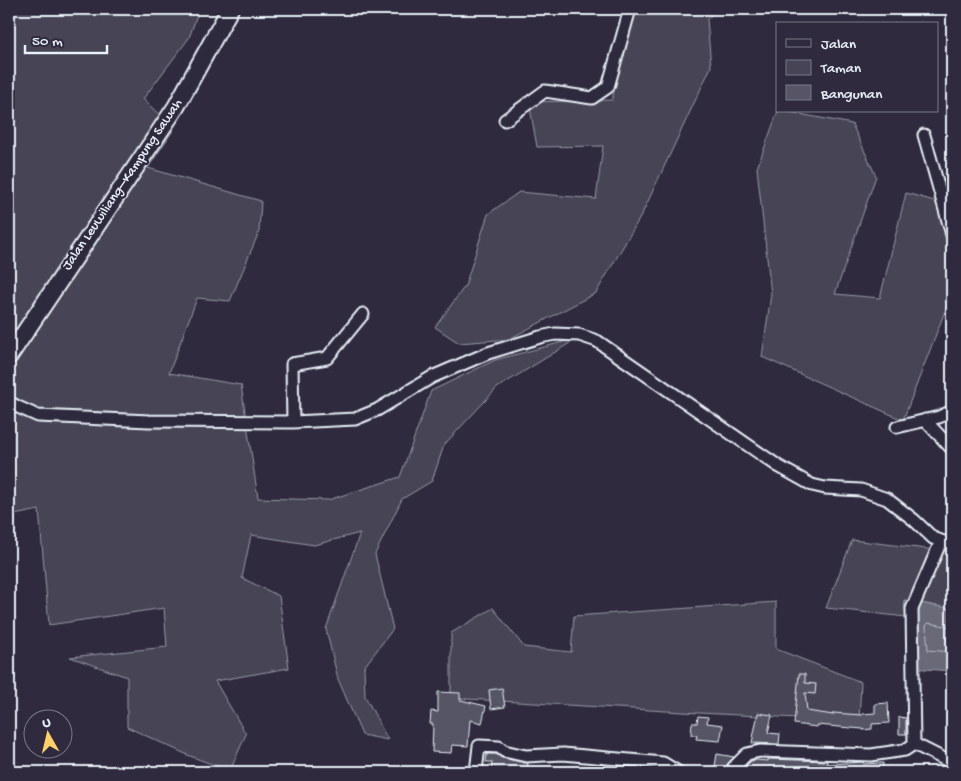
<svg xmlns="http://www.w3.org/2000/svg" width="961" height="781" viewBox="0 0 961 781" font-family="'Gochi Hand',sans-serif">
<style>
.green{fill:#464455;stroke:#979aa6}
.water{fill:#696978;stroke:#9c9fab}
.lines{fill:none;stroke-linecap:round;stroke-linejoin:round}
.shore{stroke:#b5bbc5;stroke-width:1}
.building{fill:#575565;stroke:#e8f1f8}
.street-casing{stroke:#e8f1f8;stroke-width:15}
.secondary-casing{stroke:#e8f1f8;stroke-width:20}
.street{stroke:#2f2a3d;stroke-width:11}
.secondary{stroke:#2f2a3d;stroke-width:16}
.labels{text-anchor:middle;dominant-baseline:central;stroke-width:4.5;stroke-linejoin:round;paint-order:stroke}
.street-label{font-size:14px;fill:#e8f1f8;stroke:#2f2a3d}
</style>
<rect width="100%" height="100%" fill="#2f2a3d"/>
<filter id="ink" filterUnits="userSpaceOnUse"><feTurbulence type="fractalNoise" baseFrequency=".02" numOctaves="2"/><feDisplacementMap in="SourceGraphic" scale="10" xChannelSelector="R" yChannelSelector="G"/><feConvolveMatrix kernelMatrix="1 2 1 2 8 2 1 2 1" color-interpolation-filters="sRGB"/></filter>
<g filter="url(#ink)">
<!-- green -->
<path class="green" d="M9,9H199L189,38L143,99L174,129L148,168L261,201L259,232L230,301L197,298L169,373L241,385L258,498L328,500L400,477L431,391L495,360L578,338L497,388L444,445L432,481L402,499L375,554L393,629L364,667L365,696L388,740L362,735L338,679L326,629L360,533L314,545L251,535L242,578L279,596L289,668L215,681L246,734L230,771L190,756L127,727V677L70,657L167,647L164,608L49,625L39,510L9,516Z
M633,9H718L707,19L711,67L641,216L596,293L509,339L459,343L435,327L465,286L488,214L519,192L596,199L603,146L537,147L529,102L612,100Z
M778,111H784L852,124L876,176L835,294L880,298L906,193L945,204L952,220V293L903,420L762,357L771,294L757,168Z
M852,540L952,552V609L905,600L906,617L826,608Z
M776,602V649L861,682L859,721L699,713L451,698V633L493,608L524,647L571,652L574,616Z"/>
<!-- water -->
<path class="water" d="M904,600L952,609V671L911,668Z"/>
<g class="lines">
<!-- shore -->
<path class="shore" d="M952,627L928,623L926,626L928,650L952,652"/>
</g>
<!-- building -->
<path class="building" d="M799,674H805V683L816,684L815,694L805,693L807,711L833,715V713L862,715V714L875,713V704L888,703L889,723L872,724V729L863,730V729L817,725V727L794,724Z
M502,688L505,707L491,709L489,690Z
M438,692L460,693V700L486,706L482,723L470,720L468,746L452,745L451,753L432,752L433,724H430L431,711L438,712Z
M758,713L772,715L768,733L780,734L779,744L752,743Z
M698,716L708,717L707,723L723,725L720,741L696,739L697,735H691L692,723H697Z
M899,717L906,718V734H899Z
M487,754H496L502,758L528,763L527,772H491L492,762H486Z
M717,754L734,757L728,763L724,772H714Z
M768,759L827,761V764L863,762L864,764L883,763V772H808V770L772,769L771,772L749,770L748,772H740L751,761L756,760L768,761Z"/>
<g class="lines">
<defs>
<path id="street" d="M505,120L545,91L592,98L608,87L630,9
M924,135L952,235
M9,402L18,407L38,416L149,421L293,422L355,419L377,410L432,377L488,353L540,337L555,334L579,335L597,341L778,466L812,485L825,488L861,490L887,499L914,520L933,538L941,541L952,544
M925,420L952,449
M293,422L292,364L327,358L363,314
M897,427L939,417L952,411
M914,744L952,763
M476,772L479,746L499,747L504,751L526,756L563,754L663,763L678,772
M731,772L734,767L747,754L760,751L871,755L905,750L914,744L912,609L941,541"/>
<path id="secondary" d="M9,356L176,107L230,9"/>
</defs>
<!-- street casing -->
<use href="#street" class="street-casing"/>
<!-- secondary casing -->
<use href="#secondary" class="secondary-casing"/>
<!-- street -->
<use href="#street" class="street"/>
<!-- secondary -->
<use href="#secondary" class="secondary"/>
</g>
</g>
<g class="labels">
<!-- street labels -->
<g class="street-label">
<text transform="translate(123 185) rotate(-56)">Jalan Leuwiliang–Kampung Sawah</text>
</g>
</g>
<!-- margin -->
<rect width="961" height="781" fill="none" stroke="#2f2a3d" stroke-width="30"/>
<rect x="15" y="15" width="931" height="751" fill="none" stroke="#e8f1f8" stroke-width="2" filter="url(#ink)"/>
<!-- legend -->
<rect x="776" y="22" width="162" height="90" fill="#2f2a3d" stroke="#797a88"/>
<rect x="786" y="39" width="25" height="8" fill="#2f2a3d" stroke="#797a88"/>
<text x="821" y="48" font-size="15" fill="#e8f1f8">Jalan</text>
<rect x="786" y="60" width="25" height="15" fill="#464455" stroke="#797a88"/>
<text x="821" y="72" font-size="15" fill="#e8f1f8">Taman</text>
<rect x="786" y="85" width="25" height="15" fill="#575565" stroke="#797a88"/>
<text x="821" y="98" font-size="15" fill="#e8f1f8">Bangunan</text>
<!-- north arrow -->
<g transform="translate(48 734) rotate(352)"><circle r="24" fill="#2f2a3d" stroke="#797a88"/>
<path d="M0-4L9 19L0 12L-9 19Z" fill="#ffd166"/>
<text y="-8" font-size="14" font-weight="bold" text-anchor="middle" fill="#e8f1f8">U</text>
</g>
<!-- scale -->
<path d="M25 45v8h82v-8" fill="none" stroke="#e8f1f8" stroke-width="2.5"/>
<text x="32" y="45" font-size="15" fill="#e8f1f8" stroke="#2f2a3d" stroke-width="4" paint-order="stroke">50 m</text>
</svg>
